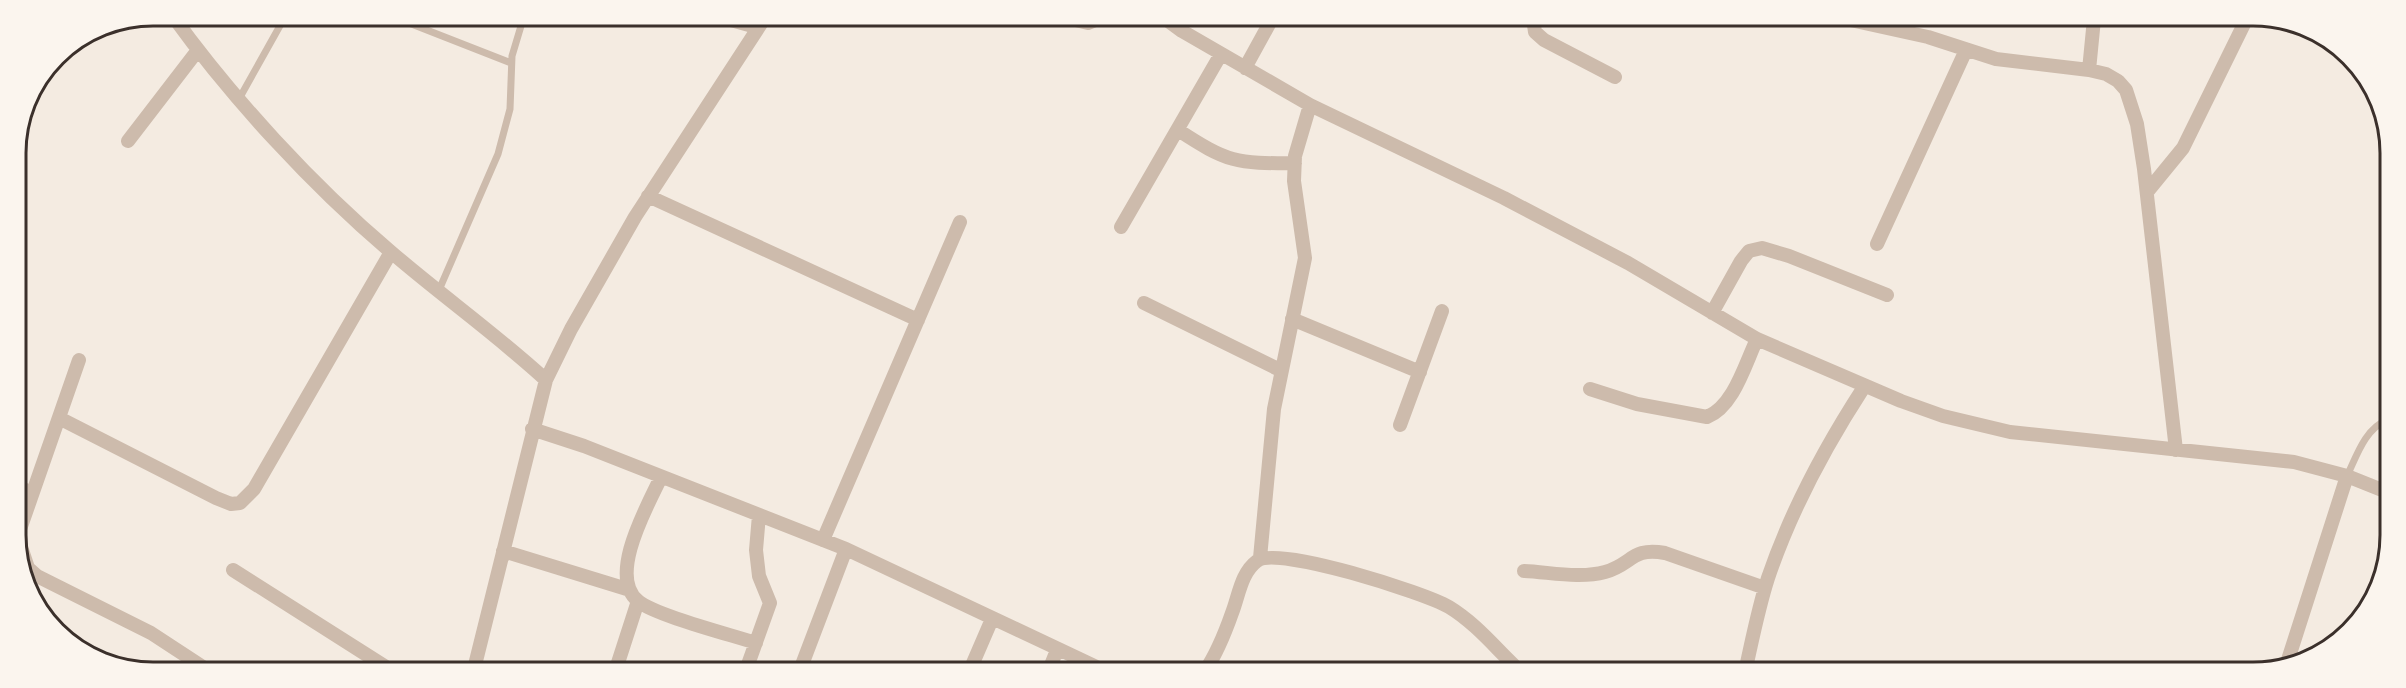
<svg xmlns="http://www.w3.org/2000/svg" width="2406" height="688" viewBox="0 0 2406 688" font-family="'PT Sans',sans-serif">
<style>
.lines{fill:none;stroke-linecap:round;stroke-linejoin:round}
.service{stroke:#cdbbac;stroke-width:7}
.minor{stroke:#cdbbac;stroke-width:14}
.rim{fill:none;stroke:#3b302b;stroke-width:3}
</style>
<rect width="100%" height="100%" fill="#f4ebe1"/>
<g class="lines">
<!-- service -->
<path class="service" d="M391,16L511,63
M703,16L757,31
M239,99L286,15
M439,290L498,154L510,109L512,56L524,16
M2347,476C2357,455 2365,429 2387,420"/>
<!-- minor -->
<path class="minor" d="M172,15C232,98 313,186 391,252C442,296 496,334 546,380
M1063,17L1088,23L1103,17
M1163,17L1182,31L1310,105L1504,198L1628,263L1757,339L1901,401L1943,416L2010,432L2294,462L2347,476L2387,492
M1533,18L1535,32L1544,40L1615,77
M1846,19L1928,37L1996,59L2089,70L2106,74L2118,81L2126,90L2137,124L2144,169L2176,450
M1245,68L1273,17
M2089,70L2094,19
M1178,130C1227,162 1236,164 1295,163
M128,141L198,50
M2147,192L2183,148L2246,20
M648,196L918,320
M1121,227L1221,54
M1877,244L1966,50
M1144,303L1280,370
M1712,313L1741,261L1749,251L1762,248L1789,256L1887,295
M1292,319L1420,372
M1590,389L1637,404L1707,417C1734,406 1745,364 1757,339
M59,418L216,498L231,504L240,503L254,489L391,252
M1400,425L1442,311
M532,429L584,446L846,549L1103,670
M661,477C648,505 607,576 638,601C654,615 732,635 756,643
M17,485L31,494
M17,535L28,568L37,576L151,633L206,669
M18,535L79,360
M823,540L960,222
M503,551L630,590
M1260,558L1274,409L1305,258L1294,181L1295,156L1310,105
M233,570L389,669
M1524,571C1549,572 1580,579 1605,572C1633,564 1631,547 1665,553L1765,588
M2287,663L2347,476
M474,669L546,380L571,329L635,217L766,16
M616,669L638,601
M746,670L770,603L759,576L756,550L759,515
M800,670L846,549
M970,670L992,619
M1049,670L1057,650
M1205,671C1217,653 1225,633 1232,613C1239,595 1241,573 1257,561C1277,545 1425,593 1449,607C1477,624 1497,650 1520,671
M1745,672C1752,641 1758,609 1768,578C1791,510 1825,447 1864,387"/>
</g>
<!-- crop -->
<path d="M0 0H2406V688H0ZM153 26H2253A127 127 0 0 1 2380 153V535A127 127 0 0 1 2253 662H153A127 127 0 0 1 26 535V153A127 127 0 0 1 153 26Z" fill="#fbf5ee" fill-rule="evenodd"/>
<path class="rim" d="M153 26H2253A127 127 0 0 1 2380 153V535A127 127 0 0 1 2253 662H153A127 127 0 0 1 26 535V153A127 127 0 0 1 153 26Z"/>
</svg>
